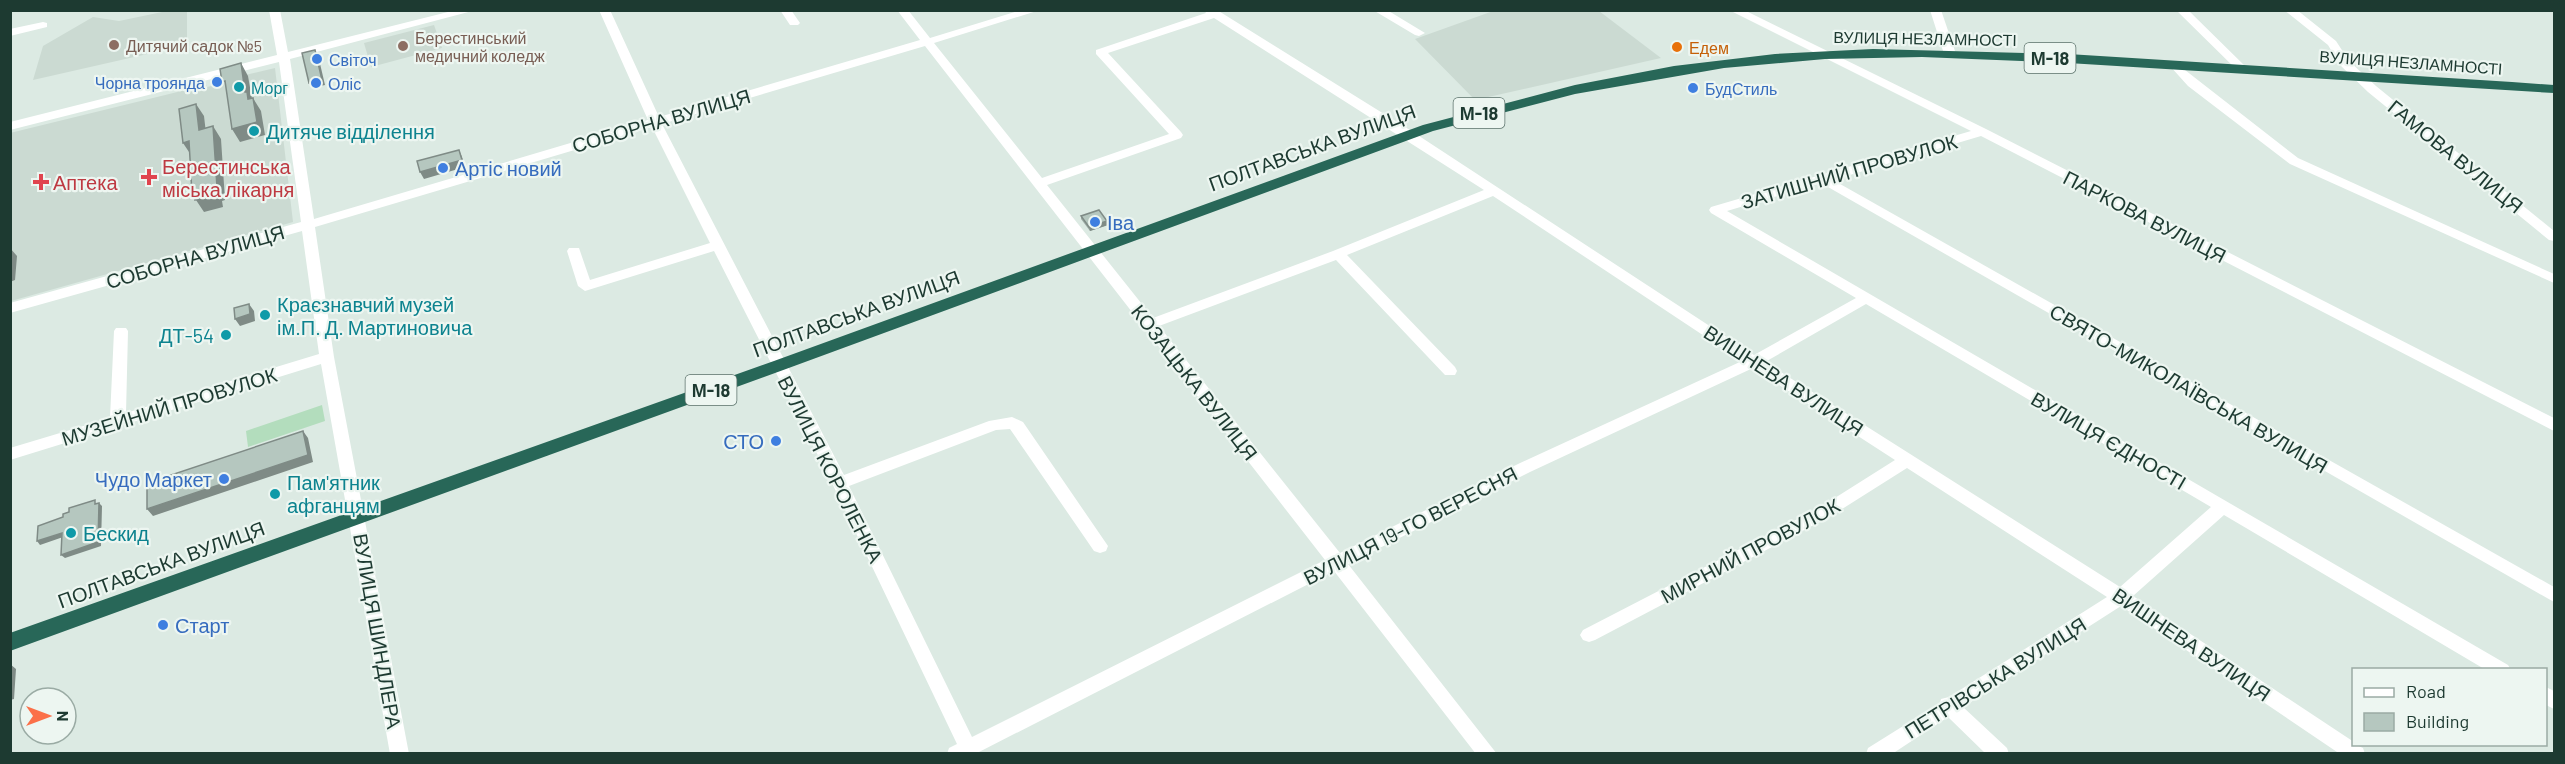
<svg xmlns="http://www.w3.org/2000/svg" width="2565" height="764" viewBox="0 0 2565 764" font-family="Barlow,sans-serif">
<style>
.built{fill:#cbdad2}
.green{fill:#b3ddbd}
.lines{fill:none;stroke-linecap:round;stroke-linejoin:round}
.minor{fill:#fff;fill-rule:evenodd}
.highway{fill:#286758;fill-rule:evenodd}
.wall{fill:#9caba4}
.shaded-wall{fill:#7f8b86}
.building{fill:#b5c7bf;stroke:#7f8b86;stroke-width:1.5}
.education-dot{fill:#8d6e63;stroke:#edf6f1;stroke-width:2}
.food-dot{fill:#e8710a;stroke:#edf6f1;stroke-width:2}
.shop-dot{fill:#3f7fe0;stroke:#edf6f1;stroke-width:2}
.culture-dot{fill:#0f9aa8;stroke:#edf6f1;stroke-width:2}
.health-dot{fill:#e0444e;stroke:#edf6f1;stroke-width:2}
.labels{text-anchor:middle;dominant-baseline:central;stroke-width:4.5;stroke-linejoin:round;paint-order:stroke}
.far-education-label{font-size:16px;fill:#785e54;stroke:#edf6f1;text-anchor:start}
.far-street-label{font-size:16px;fill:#1d3a31;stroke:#edf6f1}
.far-food-label{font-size:16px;fill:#c56008;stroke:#edf6f1;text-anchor:start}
.far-shop-label{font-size:16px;fill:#366cbe;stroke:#edf6f1;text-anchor:start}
.far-culture-label{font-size:16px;fill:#0d838f;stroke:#edf6f1;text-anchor:start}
.shield{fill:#edf6f1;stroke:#5b726b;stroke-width:1.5}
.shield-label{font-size:18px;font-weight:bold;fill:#1d3a31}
.street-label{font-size:20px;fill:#1d3a31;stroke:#edf6f1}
.culture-label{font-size:20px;fill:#0d838f;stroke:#edf6f1;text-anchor:start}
.health-label{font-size:20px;fill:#be3a42;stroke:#edf6f1;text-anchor:start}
.shop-label{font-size:20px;fill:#366cbe;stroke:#edf6f1;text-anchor:start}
</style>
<rect width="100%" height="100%" fill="#dceae3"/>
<!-- built -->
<path class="built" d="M1496,10L1599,11L1661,58L1475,100L1415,39Z
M167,11H187V45L33,80L43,46L93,17L119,21Z
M434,25L442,48L371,67L364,43Z
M275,68L293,222L11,301L10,133L206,85L207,87L228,82V79Z"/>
<!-- green -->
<path class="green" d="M322,405L325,421L248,447L246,431Z"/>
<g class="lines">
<!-- minor -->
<path class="minor" d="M269,10H280L288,52L456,10H476L290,59L314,219L648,120L599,10H610L659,117L920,40L897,10H908L930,38L1021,10H1040L934,43L1042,178L1169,134L1096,54V50L1206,13L1204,10H1217L1413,132L1754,355L1856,298L1711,213L1709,210L1711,207L1971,131L1729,10H1744L1986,129L2554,418V431L1981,136L1833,180L2554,587V602L1821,183L1727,211L2508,665L2511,670H2486L2224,515L2133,596L2354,742V744L2363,748L2365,754H2340L2121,606L1963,707L2007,748L2009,754H1986L1948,717L1892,754H1866L1868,748L1940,703L1941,699L1949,697L2107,597L1907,468L1831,516L1595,640L1589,642L1583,640L1580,635L1583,630L1819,508L1895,460L1753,368L1530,472L1348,564L1497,754H1476L1334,571L979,752L980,754H947L949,748L957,744L832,483L714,251L585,291L578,286L567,251L569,248H579L590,280L710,243L652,127L315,227L334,357L409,754H390L321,364L10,460V448L110,418L114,331L116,328H126L128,331L126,413L319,354L302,231L10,313V303L301,222L279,62L10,130V122L277,55ZM1214,18L1484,190L1333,251L1153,318L1047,185L1181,138L1183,135L1181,132L1108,53ZM925,46L1325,560L972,737L849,486L996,430L1010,429L1094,551L1100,553L1106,551L1108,546L1023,422L1012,417L989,421L844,475L662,124ZM1493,196L1742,361L1518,464L1340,553L1159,326L1336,260L1445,375H1455L1457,371L1455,367L1347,255ZM1866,304L2211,507L2120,587L1765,362Z
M780,10H791L800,23L798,25H790Z
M1373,10H1387L1425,33L1419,36L1415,35Z
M1930,10H1941L1956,54L1954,56H1946L1944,54Z
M2176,10H2188L2247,68V72H2239Z
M2284,10H2297L2336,41L2349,61L2376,86L2554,231V241L2549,240L2368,92L2340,65L2328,45Z
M43,22L47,23V27L10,36V29Z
M2176,63L2298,158L2554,274V283L2290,164L2188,86L2170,66Z
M2546,687L2554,691V709L2546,705Z"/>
<!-- highway -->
<path class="highway" d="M1873,49L2068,54L2512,82L2554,85V93L2068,63L1922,57L1825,59L1724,68L1575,94L1433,131L786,369L10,651V633L774,361L1423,125L1575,85L1674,66L1775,54Z"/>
</g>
<!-- wall -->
<path class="wall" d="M1081,216L1108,225L1090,231L1081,219Z"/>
<!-- shaded-wall -->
<path class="shaded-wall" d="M315,50L318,55L325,85L312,88L309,83Z
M241,63L248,76L252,99L253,98L261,111L265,135L240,142L232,129Z
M196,104L204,116L207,142L199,130Z
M213,126L221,139L225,200L222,201L223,207L204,212L192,194Z
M189,141L191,155L183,143Z
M459,150L462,157L465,167L424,179L420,172Z
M1107,221L1108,225L1090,231L1089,227Z
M10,248L17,256L15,280L10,282Z
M249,304L254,311L255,321L240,326L235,319Z
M303,431L308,438L313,462L153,516L147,509Z
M99,503L102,506L101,546L65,558L61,555Z
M62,533L66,536L40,545L37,541Z
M10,664L16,669L14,699L10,700Z"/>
<!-- building -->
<path class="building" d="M315,50L322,80L309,83L302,53Z
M241,63L245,92H247L248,99L253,98L257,122L232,129L225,81L222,82L220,69Z
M196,104L199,130L213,126L217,187L214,188V195L195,200V193L192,194L189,141L183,143L179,109Z
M459,150L462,160L420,172L417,161Z
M1099,210L1107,221L1089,227L1081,216Z
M249,304L250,314L235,319L234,308Z
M303,431L308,455L147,509V483Z
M95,500V504L99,503L98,542L61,555L62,533L37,541L38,526L63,517V514L69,512V508Z"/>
<!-- markers -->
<g class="education-dot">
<circle cx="114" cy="45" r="6"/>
<circle cx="403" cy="46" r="6"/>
</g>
<circle class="food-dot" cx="1677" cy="47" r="6"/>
<g class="shop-dot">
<circle cx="317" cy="59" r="6"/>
<circle cx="217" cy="82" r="6"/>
<circle cx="316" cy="83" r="6"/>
<circle cx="1693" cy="88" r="6"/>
<circle cx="443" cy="168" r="6"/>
<circle cx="1095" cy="222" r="6"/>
<circle cx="776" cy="441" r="6"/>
<circle cx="224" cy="479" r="6"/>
<circle cx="163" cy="625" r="6"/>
</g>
<g class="culture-dot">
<circle cx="239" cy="87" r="6"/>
<circle cx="254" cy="131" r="6"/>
<circle cx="265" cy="315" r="6"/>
<circle cx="226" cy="335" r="6"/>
<circle cx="275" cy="494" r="6"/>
<circle cx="71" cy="533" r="6"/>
</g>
<g class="health-dot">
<path d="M146 168h6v6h6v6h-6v6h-6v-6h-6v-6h6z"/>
<path d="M38 173h6v6h6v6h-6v6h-6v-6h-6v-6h6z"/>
</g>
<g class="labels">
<!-- far-education labels -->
<g class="far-education-label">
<text x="415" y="37">Берестинський<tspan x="415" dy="18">медичний коледж</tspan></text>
<text x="126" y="45">Дитячий садок №5</text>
</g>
<!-- far-street labels -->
<g class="far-street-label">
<text transform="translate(1925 38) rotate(1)">ВУЛИЦЯ НЕЗЛАМНОСТІ</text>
<text transform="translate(2411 62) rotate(4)">ВУЛИЦЯ НЕЗЛАМНОСТІ</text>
</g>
<!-- far-food labels -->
<g class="far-food-label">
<text x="1689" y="47">Едем</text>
</g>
<!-- far-shop labels -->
<g class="far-shop-label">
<text x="329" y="59">Світоч</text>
<text x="205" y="82" text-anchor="end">Чорна троянда</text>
<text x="328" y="83">Оліс</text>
<text x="1705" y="88">БудСтиль</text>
</g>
<!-- far-culture labels -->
<g class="far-culture-label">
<text x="251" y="87">Морг</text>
</g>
<!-- shield labels -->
<g class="shield">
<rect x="2024.5" y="43" width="51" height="30" rx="4.5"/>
<rect x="1453.5" y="98" width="51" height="30" rx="4.5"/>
<rect x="685.5" y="375" width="51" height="30" rx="4.5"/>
</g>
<g class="shield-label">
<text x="2050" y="58">М-18</text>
<text x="1479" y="113">М-18</text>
<text x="711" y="390">М-18</text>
</g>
<!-- street labels -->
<g class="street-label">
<text transform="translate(661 120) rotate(-16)">СОБОРНА ВУЛИЦЯ</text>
<text transform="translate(1312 147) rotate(-20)">ПОЛТАВСЬКА ВУЛИЦЯ</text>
<text transform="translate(2456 156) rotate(39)">ГАМОВА ВУЛИЦЯ</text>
<text transform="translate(1849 171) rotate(-16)">ЗАТИШНИЙ ПРОВУЛОК</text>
<text transform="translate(2145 216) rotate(27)">ПАРКОВА ВУЛИЦЯ</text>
<text transform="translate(195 256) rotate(-16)">СОБОРНА ВУЛИЦЯ</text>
<text transform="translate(856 313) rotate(-20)">ПОЛТАВСЬКА ВУЛИЦЯ</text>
<text transform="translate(1784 380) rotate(33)">ВИШНЕВА ВУЛИЦЯ</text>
<text transform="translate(1195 382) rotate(52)">КОЗАЦЬКА ВУЛИЦЯ</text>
<text transform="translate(2189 388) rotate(30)">СВЯТО-МИКОЛАЇВСЬКА ВУЛИЦЯ</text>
<text transform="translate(169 406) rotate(-17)">МУЗЕЙНИЙ ПРОВУЛОК</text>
<text transform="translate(2109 440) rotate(30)">ВУЛИЦЯ ЄДНОСТІ</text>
<text transform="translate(831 469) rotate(63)">ВУЛИЦЯ КОРОЛЕНКА</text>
<text transform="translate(1410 525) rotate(-27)">ВУЛИЦЯ 19-ГО ВЕРЕСНЯ</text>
<text transform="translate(1750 550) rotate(-28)">МИРНИЙ ПРОВУЛОК</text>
<text transform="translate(161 564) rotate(-20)">ПОЛТАВСЬКА ВУЛИЦЯ</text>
<text transform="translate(378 631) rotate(80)">ВУЛИЦЯ ШИНДЛЕРА</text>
<text transform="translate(2192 644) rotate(34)">ВИШНЕВА ВУЛИЦЯ</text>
<text transform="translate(1995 677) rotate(-32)">ПЕТРІВСЬКА ВУЛИЦЯ</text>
</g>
<!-- culture labels -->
<g class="culture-label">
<text x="266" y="131">Дитяче відділення</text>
<text x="277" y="304">Краєзнавчий музей<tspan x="277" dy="23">ім.П. Д. Мартиновича</tspan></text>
<text x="214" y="335" text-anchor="end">ДТ-54</text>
<text x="287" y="482">Пам'ятник<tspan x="287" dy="23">афганцям</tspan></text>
<text x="83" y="533">Бескид</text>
</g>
<!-- health labels -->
<g class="health-label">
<text x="162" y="166">Берестинська<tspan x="162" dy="23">міська лікарня</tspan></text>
<text x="53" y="182">Аптека</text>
</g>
<!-- shop labels -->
<g class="shop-label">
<text x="455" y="168">Артіс новий</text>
<text x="1107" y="222">Іва</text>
<text x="764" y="441" text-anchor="end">СТО</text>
<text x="212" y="479" text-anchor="end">Чудо Маркет</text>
<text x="175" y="625">Старт</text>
</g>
</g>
<!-- border -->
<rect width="2565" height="764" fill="none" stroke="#1d3a31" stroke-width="24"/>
<!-- legend -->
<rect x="2352" y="668" width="195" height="78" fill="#edf6f1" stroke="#9aaba4" stroke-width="1.5"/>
<rect x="2364" y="688" width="30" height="9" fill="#ffffff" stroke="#9aaba4" stroke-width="1.5"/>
<text x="2406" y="698" font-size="18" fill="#1d3a31">Road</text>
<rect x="2364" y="713" width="30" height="18" fill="#b5c7bf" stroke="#9aaba4" stroke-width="1.5"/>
<text x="2406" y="728" font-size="18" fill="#1d3a31">Building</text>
<!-- north arrow -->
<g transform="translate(48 716) rotate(90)"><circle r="28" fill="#edf6f1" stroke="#9aaba4" stroke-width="1.5"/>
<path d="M0-4.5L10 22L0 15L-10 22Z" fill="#fb7049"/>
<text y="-9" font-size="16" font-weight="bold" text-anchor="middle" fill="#1d3a31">N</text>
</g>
</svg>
